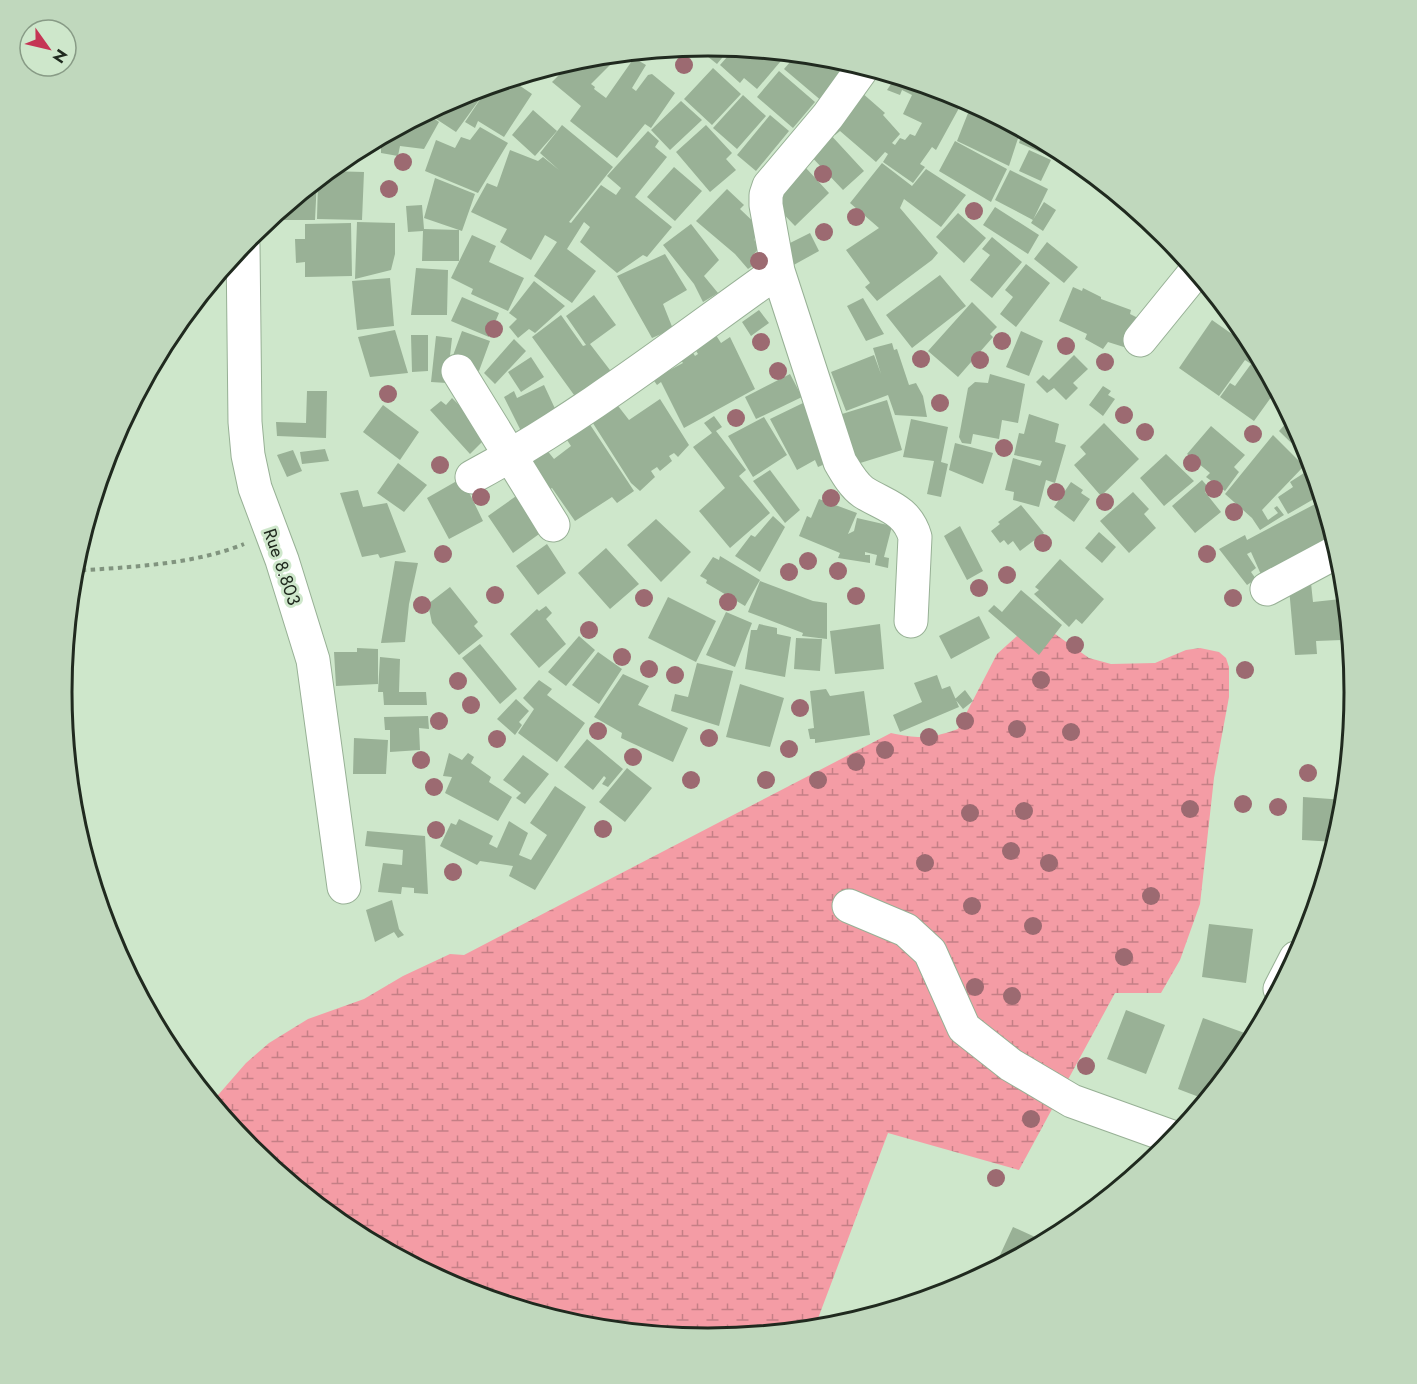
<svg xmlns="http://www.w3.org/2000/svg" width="1417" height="1384" viewBox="0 0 1417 1384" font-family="Jost,sans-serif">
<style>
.wetland{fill:url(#wetland-marsh)}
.building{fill:#99b196}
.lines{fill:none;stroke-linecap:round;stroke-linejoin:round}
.minor-casing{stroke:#97b095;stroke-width:35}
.path{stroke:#81947f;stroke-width:4;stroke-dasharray:4.5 4.5;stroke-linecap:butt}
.minor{stroke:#fff;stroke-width:33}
.tree{fill:#9c6a71}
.labels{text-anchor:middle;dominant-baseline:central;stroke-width:6;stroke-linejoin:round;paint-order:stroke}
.street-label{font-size:18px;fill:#202a1f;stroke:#cee7cb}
.rim{fill:none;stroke:#202a1f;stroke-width:3}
</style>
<defs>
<pattern id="wetland-marsh" width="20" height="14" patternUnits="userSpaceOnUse" patternTransform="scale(1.5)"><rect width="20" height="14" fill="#f49ca5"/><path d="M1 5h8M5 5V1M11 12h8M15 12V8" fill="none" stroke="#c57f86"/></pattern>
</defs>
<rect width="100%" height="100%" fill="#cee7cb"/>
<!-- wetland -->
<path class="wetland" d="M1035,630L1055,634L1089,658L1111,664L1155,663L1186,650L1200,648L1219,652L1226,658L1229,667V697L1214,778L1200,904L1180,960L1161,993H1115L1019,1170L888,1133L814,1329L708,1339L582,1326L461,1290L349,1230L251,1149L212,1102L246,1063L269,1043L308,1019L364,999L403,976L450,954L464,955L891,733C920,739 929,739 958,729L997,654L1017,636Z"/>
<!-- building -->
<path class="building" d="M713,45L731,47L717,64L707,56L708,51Z
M685,47L680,54L672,49Z
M735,48L783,52L786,55L757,89L744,78L740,83L720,65Z
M650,51L644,60L635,52Z
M621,54L591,84L595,87L594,89L606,98L634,58L646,65L632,88L636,91L648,75L652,74L675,93L651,128L645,124L617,158L570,121L581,106L552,82L568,66L575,71L589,57Z
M797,54L833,57L849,70L823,102L784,69Z
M713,68L741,94L712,125L684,99Z
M877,70L956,94L964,99L936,150L932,147L920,164L925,167L913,183L883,162L888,154L885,152L876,162L840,131L835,135L828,129L861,92L885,113L883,115L900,134L892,143L895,145L900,138L905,140L910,134L915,136L922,123L903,114L912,95L902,90L900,95L887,90L891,84L875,74Z
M779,71L815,102L793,128L757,97Z
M510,79L532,94L504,137L478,121L475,128L465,122L485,92L456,132L427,113L461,94L486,87V93L491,85Z
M743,95L766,116L737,149L713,128Z
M681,101L702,120L670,150L651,130Z
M972,103L1021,129L1009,166L957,141Z
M533,110L557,131L535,156L512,135Z
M426,113L439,122L424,149L400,146L398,156L381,153V144L385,135Z
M770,115L789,131L756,171L737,155Z
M562,125L613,167L569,222L571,223L601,185L616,195L621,188L607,176L648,131L659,141L655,147L667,157L635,197L672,227L647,257L643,255L617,273L580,242L590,227L584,222L567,249L596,271L572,303L534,276L557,242L545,235L531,260L500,242L507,229L471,212L487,183L497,187L510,150L538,161L543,157L559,170L540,153Z
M706,125L732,153L726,159L736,170L710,192L676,152Z
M480,127L508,143L478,193L425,171L436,140L455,148L461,137L470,140Z
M1023,130L1064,152L1061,161L1019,143Z
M828,132L864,171L843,190L806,151Z
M955,141L1007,169L991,202L939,171Z
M1029,150L1051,160L1041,181L1019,171Z
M1070,156L1095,176V177L1067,162Z
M882,163L912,186L926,169L966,195L941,227L904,199L900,208L938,253L932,260L877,301L865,287L870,283L846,250L879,228L850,203Z
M674,167L702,191L675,221L647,197Z
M806,168L829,193L795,226L772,202Z
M1010,170L1048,189L1033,220L995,200Z
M328,171L364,172L362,220L317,219L318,179Z
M435,178L475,194L462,231L424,218Z
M317,180L315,220H268L313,184Z
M727,189L744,205L740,209L762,230L754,239L758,249L750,259L754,265L748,269L735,254L696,221Z
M1044,202L1056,210L1043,231L1031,223Z
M422,205L424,229L459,230V261H422L423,231L408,232L406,206Z
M995,207L1039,235L1028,254L983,225Z
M958,213L986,238L964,263L936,237Z
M357,222L395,223V254L391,270L355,279Z
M351,223L352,276L305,277V262L296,263L295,239H305V224Z
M691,224L719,260L704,276L718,293L703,302L694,284L663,245Z
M810,233L819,251L790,267L780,248Z
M472,235L496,246L489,262L524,278L508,311L471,294L473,289L451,278Z
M992,237L1022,262L992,298L970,280L990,255L982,249Z
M1047,242L1078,267L1064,283L1034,259Z
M665,254L687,290L663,304L673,329L652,338L617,276Z
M1026,264L1050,283L1016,327L1000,314L1013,297L1005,290Z
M416,268L448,270L447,315H411Z
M940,275L966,306L912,348L886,315Z
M390,278L394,326L357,330L352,281Z
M534,281L565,306L535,333L529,329L518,338L509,327L517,319L509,313Z
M1073,287L1082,291L1083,288L1101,297V299L1131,310L1130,314L1138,318L1127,348L1108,342L1103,349L1085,339L1087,334L1059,321Z
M594,295L616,325L590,344L613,374L577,399L532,337L561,315L583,346L586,345L566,316Z
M462,297L499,313L489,337L451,321Z
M863,298L884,334L866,341L847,306Z
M972,302L997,327L990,334L993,337L958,377L928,351Z
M759,310L769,323L751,336L742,322Z
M1229,312L1246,332L1225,319Z
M1212,320L1256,351L1277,389L1254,421L1220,397L1230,383L1235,386L1251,364L1245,360L1219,396L1179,368Z
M712,329L721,343L730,337L755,389L684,428L661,382L657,385L650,375L663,364L668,371L683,363L676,353L689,346L695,356L698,354L692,344Z
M395,330L408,373L370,377L358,337Z
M462,331L490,341L479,371L451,361Z
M1021,331L1043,341L1029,376L1006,367Z
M411,335H428V371L412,372Z
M436,336L452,338L447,383L431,382Z
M514,339L526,351L495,384L484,373Z
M892,343L894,350L897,349L909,385L916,383L923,396L927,417L895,415L888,395L846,411L831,372L874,355L881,374L873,348Z
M1074,355L1088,369L1073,383L1078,388L1066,400L1054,388L1047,393L1036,382L1043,375L1049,380Z
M531,357L544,377L521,392L508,372Z
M790,374L802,397L756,419L745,397Z
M990,374L1025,384L1018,423L1002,420L999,439L973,434L971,444L962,443L959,437L968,388L975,382L988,383Z
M544,385L558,415L522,433L504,397L514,391L517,398Z
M1103,386L1111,391L1108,395L1115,399L1103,416L1089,405Z
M307,391H327L326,438L277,436L276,422L306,423Z
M452,398L489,435L470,454L430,410L441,401L446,405Z
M660,399L689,445L678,457L674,453L669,456L672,461L660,471L657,467L651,471L655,477L640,491L631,483L589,417L615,402L629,420Z
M887,400L902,450L857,464L842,414Z
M803,403L834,460L818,467L815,460L797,470L770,419Z
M383,405L419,432L400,460L363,432Z
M1029,414L1059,424L1055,442L1066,445L1055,483L1046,480L1039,507L1013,500L1014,492L1005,490L1013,458L1040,466L1042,461L1014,455L1019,433L1024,434Z
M714,416L722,427L716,431L746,470L739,476L770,513L730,548L699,511L725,488L693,447L712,433L704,423Z
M585,417L634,491L617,503L612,497L575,521L552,488L547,491L525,454L542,444L554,459L571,446L561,431Z
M764,417L787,455L753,477L728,436Z
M1292,417L1306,445L1312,463L1279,431Z
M911,419L948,427L941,462L948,464L941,497L927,494L934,461L903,457Z
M1104,423L1139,459L1101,496L1074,465L1086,454L1080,447Z
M1211,426L1245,455L1234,467L1239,472L1225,491L1206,477L1210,473L1187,454Z
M1273,435L1304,466L1262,510L1268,520L1278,513L1274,508L1277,506L1284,515L1260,530L1252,518L1225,494Z
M955,443L993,453L983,484L949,470Z
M325,449L329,461L302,464L300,452Z
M293,450L302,471L287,477L277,455Z
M1166,454L1194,481L1164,506L1140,478Z
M398,463L427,485L404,512L377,493Z
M770,470L800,510L785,523L753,481Z
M1304,473L1319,496L1288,514L1278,497L1293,487L1290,482Z
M462,478L483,521L449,539L427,498Z
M1202,480L1209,488L1205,492L1221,512L1195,533L1172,506Z
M1071,482L1083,490L1081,493L1090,499L1074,522L1054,507Z
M358,490L363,507L387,503L406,552L380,558L378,554L362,557L340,493Z
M1133,492L1149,509L1144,514L1156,528L1129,553L1100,521Z
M519,494L546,529L513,553L488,516Z
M819,499L857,513L848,534L854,531L857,518L892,526L884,557L889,558L888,568L875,565L877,555L865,552V555H870V563L838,558L840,553L799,536L807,516L811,518Z
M1317,503L1329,523L1326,526L1337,544L1263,579L1251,552L1247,554L1256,568L1251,572L1256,579L1247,585L1219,549L1245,535L1247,540Z
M1021,505L1044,533L1020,551L1013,541L1008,545L1004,540L1000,543L991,531L1000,524L998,522Z
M773,516L785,527L760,572L735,556L751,535L755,537Z
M656,519L691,552L661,582L627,545Z
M960,526L983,571L967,580L944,536Z
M1099,532L1116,547L1102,563L1085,548Z
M547,544L566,573L538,595L516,566Z
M606,548L639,584L610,609L578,573Z
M720,556L760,580L745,606L706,583L707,580L700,576L713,557L719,560Z
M1060,559L1104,599L1082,624L1076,619L1069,627L1034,594L1039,590L1035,587Z
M395,561L418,563L409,604L405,642L381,643Z
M760,581L813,601L827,603V639L802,636L803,633L748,612Z
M1311,583L1313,602L1341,599V590H1345L1352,653H1343L1342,640L1316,641L1317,654L1295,655L1289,588Z
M450,587L478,622L474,626L483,636L459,655L432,623L428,604Z
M1021,590L1062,625L1039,655L988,611L994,605L1002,612Z
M668,597L716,621L696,662L648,638Z
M546,606L552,613L546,619L566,644L539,668L510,634L537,609L539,611Z
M726,612L752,623L735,667L706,655Z
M979,616L990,638L951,659L939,636Z
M759,624L777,628V634L791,637L785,677L745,669L751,630H757Z
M880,624L884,669L835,674L830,631Z
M579,636L595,650L566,686L548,672Z
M796,638L822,639L820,671L794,669Z
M480,644L517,689L500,704L462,658Z
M357,648L378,649V684L336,686L334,652H357Z
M598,652L622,669L599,704L572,685Z
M380,657L400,659L399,692H426L427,705H384L383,692H378Z
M697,663L733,671L719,726L671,711L675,694L688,697Z
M623,674L649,686L638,705L688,728L673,762L621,738L622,733L594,717Z
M937,675L942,689L950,686L959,707L900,732L893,715L922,702L914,683Z
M539,680L552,689L547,695L585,723L557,762L518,733L534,709L523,698Z
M740,684L784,698L770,747L726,737Z
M826,689L830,696L864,691L870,735L815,743V739H810L808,729L814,728L810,691Z
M965,690L973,701L963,709L955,699Z
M516,699L529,711L519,722L522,725L515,735L497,719Z
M428,716L429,729L419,728L420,750L390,752V730H385L384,717Z
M354,738L388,740L386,774H353Z
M587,739L623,769L608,787L602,784L606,778L604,776L593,790L564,767Z
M449,753L462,760L468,753L474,757L471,763L491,777L489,782L512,797L498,821L445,793L452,777L443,776Z
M523,755L549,774L525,804L516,798L521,793L503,780Z
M627,768L652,788L625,822L599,802Z
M555,786L586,807L535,890L509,876L513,866L480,861L477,865L440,846L451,823L456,825L459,819L493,836L489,844L497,848L509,821L528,833L519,855L531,860L547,835L530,823Z
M1303,797L1345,800L1343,819L1336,842L1302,840Z
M367,831L425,836L428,894L414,893V888L402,887L401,894L378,892L383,863L402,865L403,850L365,846Z
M392,900L399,929L404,935L398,938L394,932L375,942L366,910Z
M1209,924L1253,929L1246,983L1202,977Z
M1126,1010L1165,1025L1146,1074L1107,1059Z
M1203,1018L1253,1036L1246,1052L1207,1100L1178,1089Z
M1013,1227L1046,1242L993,1270Z"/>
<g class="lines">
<defs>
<path id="minor" d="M864,66L828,116L769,186L766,195V205L778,271L840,462C846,472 853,485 863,492C885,506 907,509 915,537L911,621
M243,245L245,422L248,455L255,488L282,560L313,660L344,887
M1140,340L1196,271
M458,371L553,525
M472,477C580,419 678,342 778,271
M1267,589L1338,551
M849,906L906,930L930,952L964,1028L1011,1065L1072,1101L1175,1138
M1280,989L1296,958"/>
</defs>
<!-- minor casing -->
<use href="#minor" class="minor-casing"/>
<!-- path -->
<path class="path" d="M73,571C128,567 193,565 244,544"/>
<!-- minor -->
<use href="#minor" class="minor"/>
</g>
<!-- trees -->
<g class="tree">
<circle cx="684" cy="65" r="9"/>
<circle cx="403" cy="162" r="9"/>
<circle cx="823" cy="174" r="9"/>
<circle cx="389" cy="189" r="9"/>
<circle cx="974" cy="211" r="9"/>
<circle cx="856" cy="217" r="9"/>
<circle cx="824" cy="232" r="9"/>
<circle cx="759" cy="261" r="9"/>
<circle cx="494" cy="329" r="9"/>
<circle cx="1002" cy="341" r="9"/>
<circle cx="761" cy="342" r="9"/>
<circle cx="1066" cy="346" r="9"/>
<circle cx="921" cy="359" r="9"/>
<circle cx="980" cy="360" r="9"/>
<circle cx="1105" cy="362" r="9"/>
<circle cx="778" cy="371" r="9"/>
<circle cx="388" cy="394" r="9"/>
<circle cx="940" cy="403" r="9"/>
<circle cx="1124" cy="415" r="9"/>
<circle cx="736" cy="418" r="9"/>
<circle cx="1145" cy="432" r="9"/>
<circle cx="1253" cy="434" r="9"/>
<circle cx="1004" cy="448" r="9"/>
<circle cx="1192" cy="463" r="9"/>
<circle cx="440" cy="465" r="9"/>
<circle cx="1214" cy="489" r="9"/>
<circle cx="1056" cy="492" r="9"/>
<circle cx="481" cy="497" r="9"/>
<circle cx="831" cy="498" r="9"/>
<circle cx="1105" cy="502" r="9"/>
<circle cx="1234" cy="512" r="9"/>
<circle cx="1043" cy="543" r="9"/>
<circle cx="443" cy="554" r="9"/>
<circle cx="1207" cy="554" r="9"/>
<circle cx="808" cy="561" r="9"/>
<circle cx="838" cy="571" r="9"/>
<circle cx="789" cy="572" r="9"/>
<circle cx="1007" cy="575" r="9"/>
<circle cx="979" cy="588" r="9"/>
<circle cx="495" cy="595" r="9"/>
<circle cx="856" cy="596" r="9"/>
<circle cx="644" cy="598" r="9"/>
<circle cx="1233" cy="598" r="9"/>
<circle cx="728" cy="602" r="9"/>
<circle cx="422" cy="605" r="9"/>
<circle cx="589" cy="630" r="9"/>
<circle cx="1075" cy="645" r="9"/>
<circle cx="622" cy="657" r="9"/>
<circle cx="649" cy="669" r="9"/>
<circle cx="1245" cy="670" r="9"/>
<circle cx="675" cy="675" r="9"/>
<circle cx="1041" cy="680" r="9"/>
<circle cx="458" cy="681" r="9"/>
<circle cx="471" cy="705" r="9"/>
<circle cx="800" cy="708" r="9"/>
<circle cx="439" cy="721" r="9"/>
<circle cx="965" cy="721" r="9"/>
<circle cx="1017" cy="729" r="9"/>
<circle cx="598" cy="731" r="9"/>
<circle cx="1071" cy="732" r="9"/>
<circle cx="929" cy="737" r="9"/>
<circle cx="709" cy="738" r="9"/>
<circle cx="497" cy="739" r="9"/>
<circle cx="789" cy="749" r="9"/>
<circle cx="885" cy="750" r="9"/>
<circle cx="633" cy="757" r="9"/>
<circle cx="421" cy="760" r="9"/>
<circle cx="856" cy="762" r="9"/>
<circle cx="1308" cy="773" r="9"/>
<circle cx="691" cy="780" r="9"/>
<circle cx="766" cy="780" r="9"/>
<circle cx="818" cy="780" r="9"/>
<circle cx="434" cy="787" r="9"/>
<circle cx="1243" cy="804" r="9"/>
<circle cx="1278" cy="807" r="9"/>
<circle cx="1190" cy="809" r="9"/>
<circle cx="1024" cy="811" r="9"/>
<circle cx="970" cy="813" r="9"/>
<circle cx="603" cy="829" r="9"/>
<circle cx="436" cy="830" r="9"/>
<circle cx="1011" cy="851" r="9"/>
<circle cx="925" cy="863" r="9"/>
<circle cx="1049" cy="863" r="9"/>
<circle cx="453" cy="872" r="9"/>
<circle cx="1151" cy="896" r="9"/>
<circle cx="972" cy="906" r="9"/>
<circle cx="1033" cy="926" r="9"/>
<circle cx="1124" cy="957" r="9"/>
<circle cx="975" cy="987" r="9"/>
<circle cx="1012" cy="996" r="9"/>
<circle cx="1086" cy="1066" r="9"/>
<circle cx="1031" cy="1119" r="9"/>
<circle cx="996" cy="1178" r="9"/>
</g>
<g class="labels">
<!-- street labels -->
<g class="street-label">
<text transform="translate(282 567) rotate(71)">Rue 8.803</text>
</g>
</g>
<!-- crop -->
<path d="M0 0H1417V1384H0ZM72 692a636 636 0 1 1 1272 0a636 636 0 1 1-1272 0Z" fill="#c0d8bd" fill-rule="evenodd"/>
<path class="rim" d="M72 692a636 636 0 1 1 1272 0a636 636 0 1 1-1272 0Z"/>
<!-- north arrow -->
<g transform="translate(48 48) rotate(124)"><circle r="28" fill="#cee7cb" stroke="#889b86" stroke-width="1.5"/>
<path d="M0-4.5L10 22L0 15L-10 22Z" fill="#c53555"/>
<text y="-9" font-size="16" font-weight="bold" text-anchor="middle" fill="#202a1f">N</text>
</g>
</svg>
